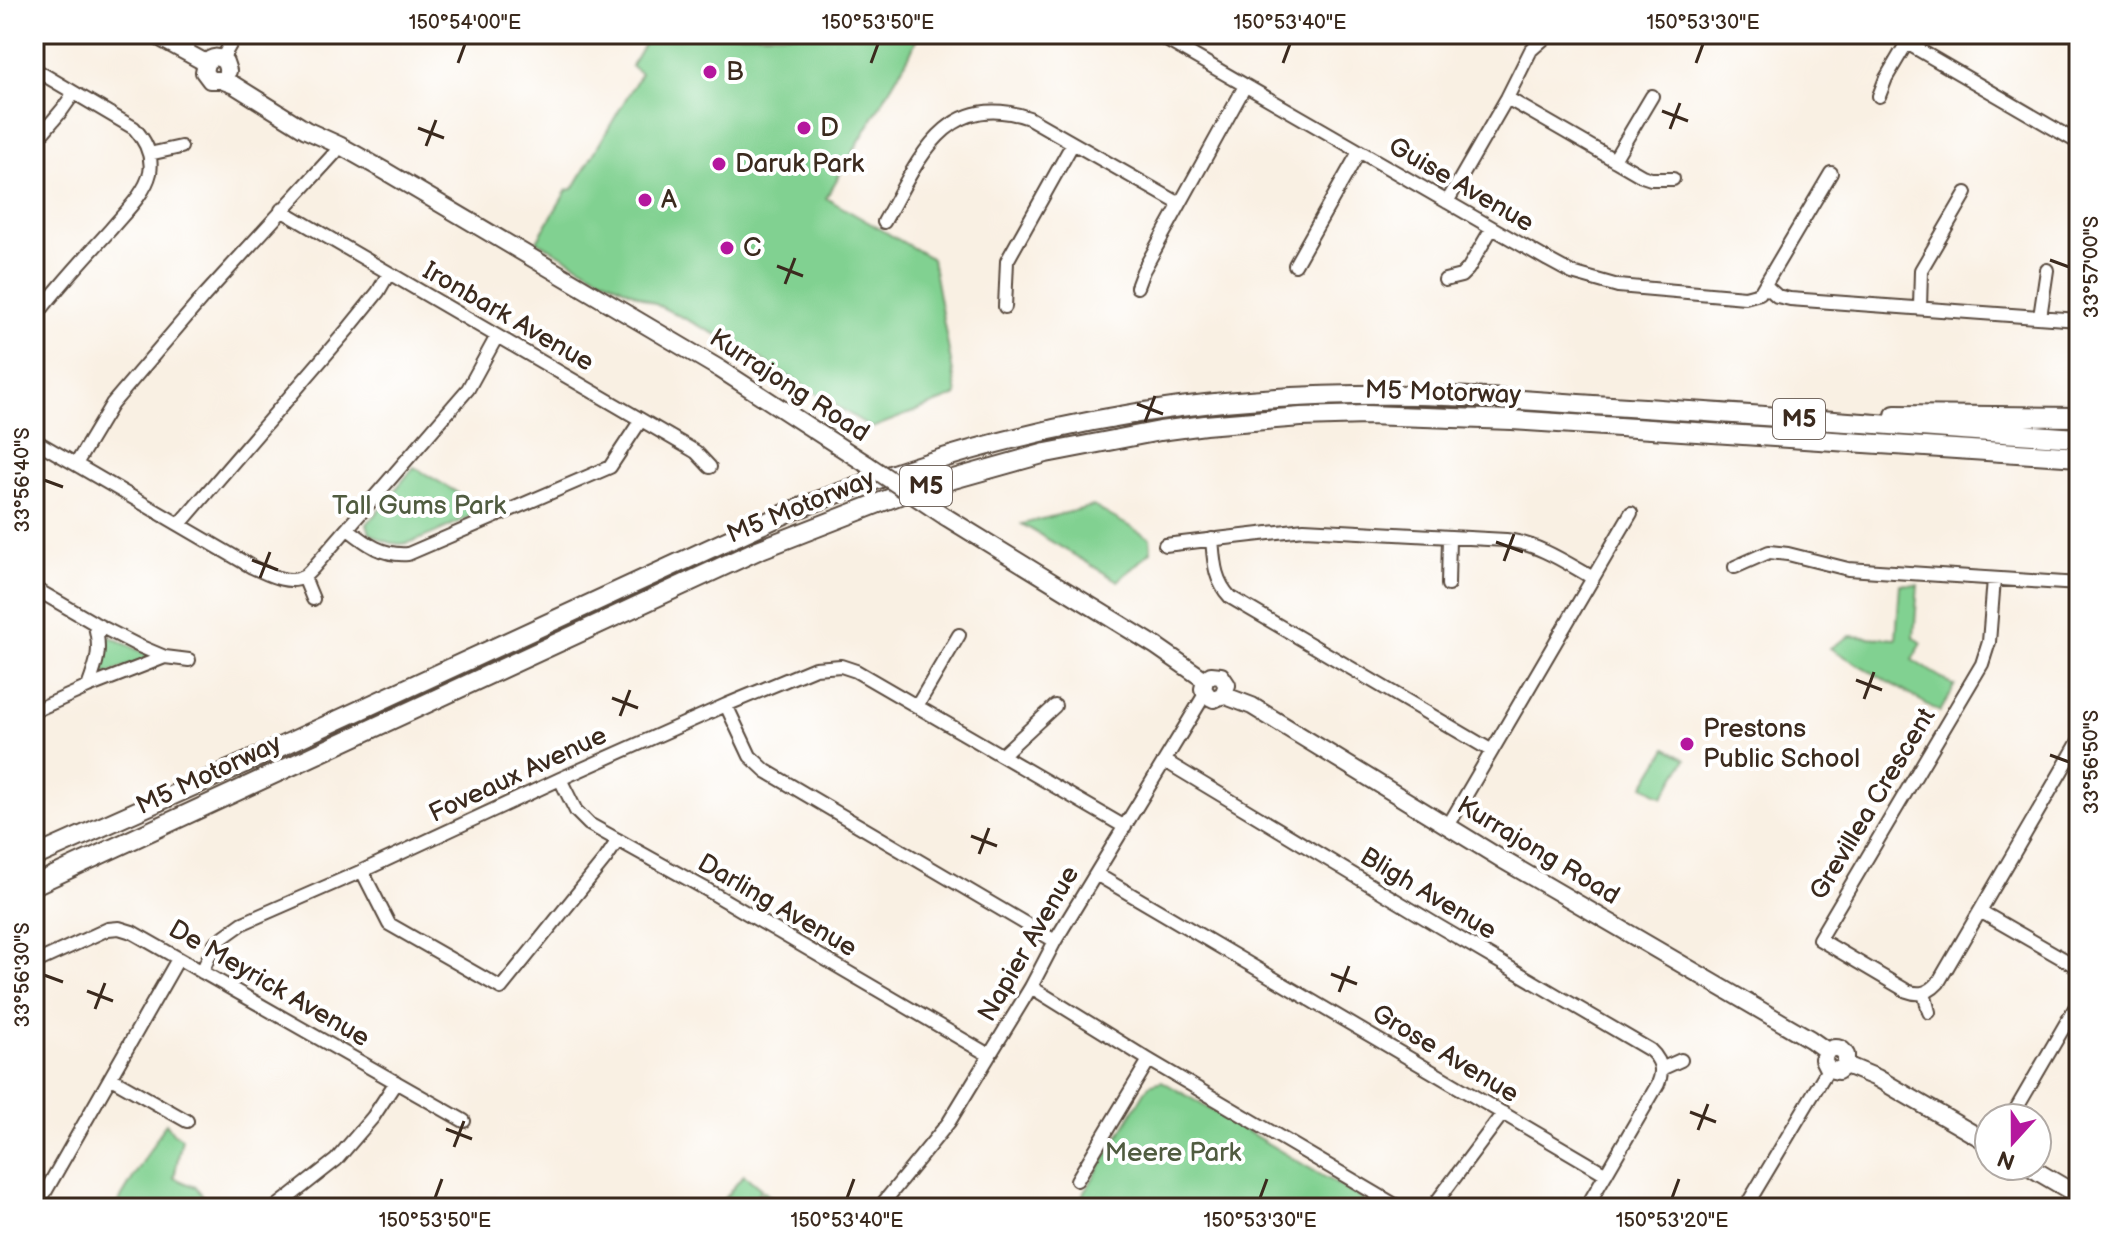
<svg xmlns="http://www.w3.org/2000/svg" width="2113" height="1242" viewBox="0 0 2113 1242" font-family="'Balsamiq Sans',sans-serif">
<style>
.green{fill:#81d191;stroke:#5e7e58;stroke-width:2}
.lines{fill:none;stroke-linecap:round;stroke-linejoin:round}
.minor-casing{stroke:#58483c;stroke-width:16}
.major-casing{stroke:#58483c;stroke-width:20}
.highway-casing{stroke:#58483c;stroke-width:22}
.minor{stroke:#fff;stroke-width:12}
.major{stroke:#fff;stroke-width:16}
.highway{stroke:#fff;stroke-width:18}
.major-bridge-casing{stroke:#58483c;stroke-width:20;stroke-linecap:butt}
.major-bridge{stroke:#fff;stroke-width:16}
.ticks{fill:none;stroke:#3b2a1e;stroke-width:3}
.poi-dot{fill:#b5179e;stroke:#fff;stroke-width:3}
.labels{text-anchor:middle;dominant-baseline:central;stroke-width:8;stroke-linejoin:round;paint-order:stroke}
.shield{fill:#fff;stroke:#766a62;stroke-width:2}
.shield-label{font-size:24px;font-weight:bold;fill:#3b2a1e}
.poi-label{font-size:26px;fill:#3b2a1e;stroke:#fff;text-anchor:start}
.street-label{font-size:26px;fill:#3b2a1e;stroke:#fff}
.park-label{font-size:26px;fill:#505c40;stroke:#fff}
.neatline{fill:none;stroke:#3b2a1e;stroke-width:3}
.ticks-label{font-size:20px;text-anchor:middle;fill:#3b2a1e}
</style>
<rect width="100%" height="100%" fill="#fff"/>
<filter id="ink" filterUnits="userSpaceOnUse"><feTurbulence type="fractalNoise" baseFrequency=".0125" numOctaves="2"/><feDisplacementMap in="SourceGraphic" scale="16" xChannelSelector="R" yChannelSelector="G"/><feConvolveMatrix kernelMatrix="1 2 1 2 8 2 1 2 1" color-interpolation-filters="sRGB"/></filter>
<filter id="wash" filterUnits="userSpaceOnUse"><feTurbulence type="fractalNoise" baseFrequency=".006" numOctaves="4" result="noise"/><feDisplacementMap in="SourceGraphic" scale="32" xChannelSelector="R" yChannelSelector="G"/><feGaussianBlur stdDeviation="1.8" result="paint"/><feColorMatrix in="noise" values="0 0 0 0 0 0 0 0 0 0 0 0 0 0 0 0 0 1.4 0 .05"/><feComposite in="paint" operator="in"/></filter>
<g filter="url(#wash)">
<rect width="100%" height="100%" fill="#f9f0e3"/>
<!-- green -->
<path class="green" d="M650,34H919L909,56L826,198L932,259L957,395L872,428L740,346L595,274L537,241L567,190L573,189L641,73L631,66Z
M414,467L485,509C465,518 420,543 400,544C389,544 380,539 370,533L367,524Z
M1093,506L1150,538L1151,551L1118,581L1022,524Z
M1900,584L1918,585L1914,637L1922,643L1912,660L1955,686L1940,712L1830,648L1850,636L1896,639Z
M109,636L148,655L149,658L106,674L104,672C106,661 104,649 106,638Z
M1667,748L1686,759L1663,797L1644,786Z
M1162,1081L1377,1208H1075L1149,1085Z
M166,1123L173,1133L182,1138L174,1178L196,1187L212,1208H115Z
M744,1175L761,1189L746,1208H716Z
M763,1191L781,1205L779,1208H749Z"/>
</g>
<g filter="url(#ink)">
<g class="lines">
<defs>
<path id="minor" d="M1156,34L1548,260L1572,273L1618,286L1745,297L1760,293L1831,173
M1907,43L2079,143
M222,59L236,34
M34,69L134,128C146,141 153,155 150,173C145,194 124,213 111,229C85,258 57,287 34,319
M1879,96L1886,78L1912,34
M1507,98L1642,176L1651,179H1673
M34,143L62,110L74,93
M149,154L181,147
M1614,160L1652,96
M1447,202L1507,98L1531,50L1547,36
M281,210L686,446L696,452L710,467
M884,222C918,162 944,89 1029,118L1180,204
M1295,265L1359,152
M1445,280L1461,276L1468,269L1492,228
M1766,286L1777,296L1790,299L2079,320
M1137,287L1143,271L1245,86
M1005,307L1007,261L1073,143
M1920,308L1921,270L1966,193
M2040,317L2047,270
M34,440L252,567C266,573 288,586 303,577C307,575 310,571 313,568L468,389L497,336
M76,464L112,404L204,296L335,153L339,145
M180,524L348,329L378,292L389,273
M348,529C367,544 382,556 408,554L610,467L641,420
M1212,539C1214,561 1214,580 1230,597L1492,751
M1165,545L1304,529L1506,540C1539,544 1565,562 1593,578
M1735,567L1769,552L1788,554L1848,569L2079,584
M304,577L313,599
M1994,579L1989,642L1982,664L1819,939L1907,991C1920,996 1929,993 1938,983L2079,741
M1448,585L1449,537
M34,588L94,623C102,649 97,663 88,687
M94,623L139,646L165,657
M726,705L750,756L766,771L1055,941
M917,706L959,635
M34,711L88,687L165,657L189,660
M1002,755L1055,706
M1165,761L1440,927L1650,1050C1661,1060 1664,1070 1658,1084L1586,1208
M560,779L576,811L589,824L704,888L989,1055
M1448,826L1631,513
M362,871L389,924L501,988L606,858L618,840
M1096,874L1606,1174
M1980,911L2079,968
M34,963L108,929L119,928L132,932L464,1121
M202,972L215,943L243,923L362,871L560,779L726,705L815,668L841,666L856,671L1125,827
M1031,987L1149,1060L1400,1208
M1924,993L1929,1012
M1661,1069L1681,1060
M111,1078L187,1121
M2011,1118L2079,1001
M1077,1180L1149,1060
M36,1208L178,959
M275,1208L336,1160L373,1117L396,1082
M879,1208L949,1122L1031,987L1055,941L1205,694
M1432,1208L1503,1113
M1745,1208L1828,1069"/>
<path id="major" d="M153,34L206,63
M206,63L204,72L210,80H221L234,85L306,130L339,145L385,171L720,369L868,465
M206,63C212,56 218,56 225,62L228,71
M946,517L1156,646L1205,680
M1205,680L1211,675L1221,676L1227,685L1223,695
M1205,680L1203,689L1208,696L1214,699L1223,695
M1223,695L1252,706L1503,860L1810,1039L1827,1051
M1827,1051L1823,1059L1828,1069L1838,1071L1846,1065
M1827,1051C1834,1046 1842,1047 1846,1055V1065
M1846,1065L1877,1078L1989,1143
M2028,1166L2079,1196"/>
<path id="highway" d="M1895,415L2079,417
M34,857L258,757L787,513C914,462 1044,424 1180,407C1258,397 1337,394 1416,395C1475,396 1534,401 1593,405C1755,414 1917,428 2079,438
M34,885L758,550L907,492L1046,453L1160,431L1205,425L1301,417L1366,415L1512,420L2079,457"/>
</defs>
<!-- minor casing -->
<use href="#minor" class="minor-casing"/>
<!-- major casing -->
<use href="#major" class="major-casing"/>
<!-- highway casing -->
<use href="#highway" class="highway-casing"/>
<!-- minor -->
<use href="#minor" class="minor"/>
<!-- major -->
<use href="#major" class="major"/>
<!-- highway -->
<use href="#highway" class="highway"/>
<defs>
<path id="major-bridge" d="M868,465L946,517"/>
</defs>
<!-- major-bridge casing -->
<use href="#major-bridge" class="major-bridge-casing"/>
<!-- major-bridge -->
<use href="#major-bridge" class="major-bridge"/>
</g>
</g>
<!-- ticks -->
<path class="ticks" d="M458,63L465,44M871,63L878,44M1283,63L1290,44M1696,63L1703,44M1662,111L1688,121M418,128L444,138M1670,129L1680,103M426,146L436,120M2050,260L2069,267M777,266L803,276M785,284L795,258M1137,404L1163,414M1145,422L1155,396M44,480L63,487M1496,542L1523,552M252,560L278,570M1504,561L1514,534M260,578L270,552M1856,680L1882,690M612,698L638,708M1864,699L1874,672M620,716L630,690M2050,755L2069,762M971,836L997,846M979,854L989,828M1331,974L1357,984M44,975L63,982M87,991L113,1001M1339,992L1349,966M95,1009L105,983M1690,1112L1716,1122M446,1129L472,1139M1698,1130L1708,1104M454,1147L464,1121M435,1198L442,1179M847,1198L854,1179M1260,1198L1267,1179M1672,1198L1679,1179"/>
<!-- markers -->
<g class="poi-dot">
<circle cx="710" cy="72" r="8"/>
<circle cx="804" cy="128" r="8"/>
<circle cx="719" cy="164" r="8"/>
<circle cx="645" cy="200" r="8"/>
<circle cx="727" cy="248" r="8"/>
<circle cx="1687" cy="744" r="8"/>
</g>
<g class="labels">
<!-- shield labels -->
<g class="shield">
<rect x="1773" y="399" width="52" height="40" rx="6"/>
<rect x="900" y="466" width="52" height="40" rx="6"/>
</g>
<g class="shield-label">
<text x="1799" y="419">M5</text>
<text x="926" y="486">M5</text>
</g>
<!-- poi labels -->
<g class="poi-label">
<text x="726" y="72">B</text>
<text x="820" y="128">D</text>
<text x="735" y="164">Daruk Park</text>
<text x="661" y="200">A</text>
<text x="743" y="248">C</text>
<text x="1703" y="729">Prestons<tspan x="1703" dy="30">Public School</tspan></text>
</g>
<!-- street labels -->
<g class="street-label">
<text transform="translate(1461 185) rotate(30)">Guise Avenue</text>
<text transform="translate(508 317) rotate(30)">Ironbark Avenue</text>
<text transform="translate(789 386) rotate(33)">Kurrajong Road</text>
<text transform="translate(1443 393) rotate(2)">M5 Motorway</text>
<text transform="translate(801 507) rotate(-22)">M5 Motorway</text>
<text transform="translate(209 775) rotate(-25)">M5 Motorway</text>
<text transform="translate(518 775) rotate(-25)">Foveaux Avenue</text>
<text transform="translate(1873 804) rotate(-59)">Grevillea Crescent</text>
<text transform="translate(1538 851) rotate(31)">Kurrajong Road</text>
<text transform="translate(1428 894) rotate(31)">Bligh Avenue</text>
<text transform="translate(777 906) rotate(30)">Darling Avenue</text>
<text transform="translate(1029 944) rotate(-60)">Napier Avenue</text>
<text transform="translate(269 984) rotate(30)">De Meyrick Avenue</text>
<text transform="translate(1445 1054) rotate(31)">Grose Avenue</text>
</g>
<!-- park labels -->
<g class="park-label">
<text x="419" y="506">Tall Gums Park</text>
<text x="1173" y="1153">Meere Park</text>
</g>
</g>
<!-- margin -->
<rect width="2113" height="1242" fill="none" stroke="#fff" stroke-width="88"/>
<!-- north arrow -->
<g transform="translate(2013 1142) rotate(201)"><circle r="38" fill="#ffffff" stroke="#b1aaa5" stroke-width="2"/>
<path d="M0-6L14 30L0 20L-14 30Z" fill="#b5179e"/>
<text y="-12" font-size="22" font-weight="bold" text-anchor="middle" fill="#3b2a1e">N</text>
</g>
<rect x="44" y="44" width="2025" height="1154" class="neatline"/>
<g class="ticks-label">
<text x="465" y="29">150°54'00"E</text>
<text x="878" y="29">150°53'50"E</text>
<text x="1290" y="29">150°53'40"E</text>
<text x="1703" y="29">150°53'30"E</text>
<text transform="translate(2091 267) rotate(-90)" y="7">33°57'00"S</text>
<text transform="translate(22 480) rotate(-90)" y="7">33°56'40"S</text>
<text transform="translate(2091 762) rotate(-90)" y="7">33°56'50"S</text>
<text transform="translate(22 975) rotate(-90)" y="7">33°56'30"S</text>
<text x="435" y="1227">150°53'50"E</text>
<text x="847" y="1227">150°53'40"E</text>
<text x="1260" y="1227">150°53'30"E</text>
<text x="1672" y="1227">150°53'20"E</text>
</g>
</svg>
